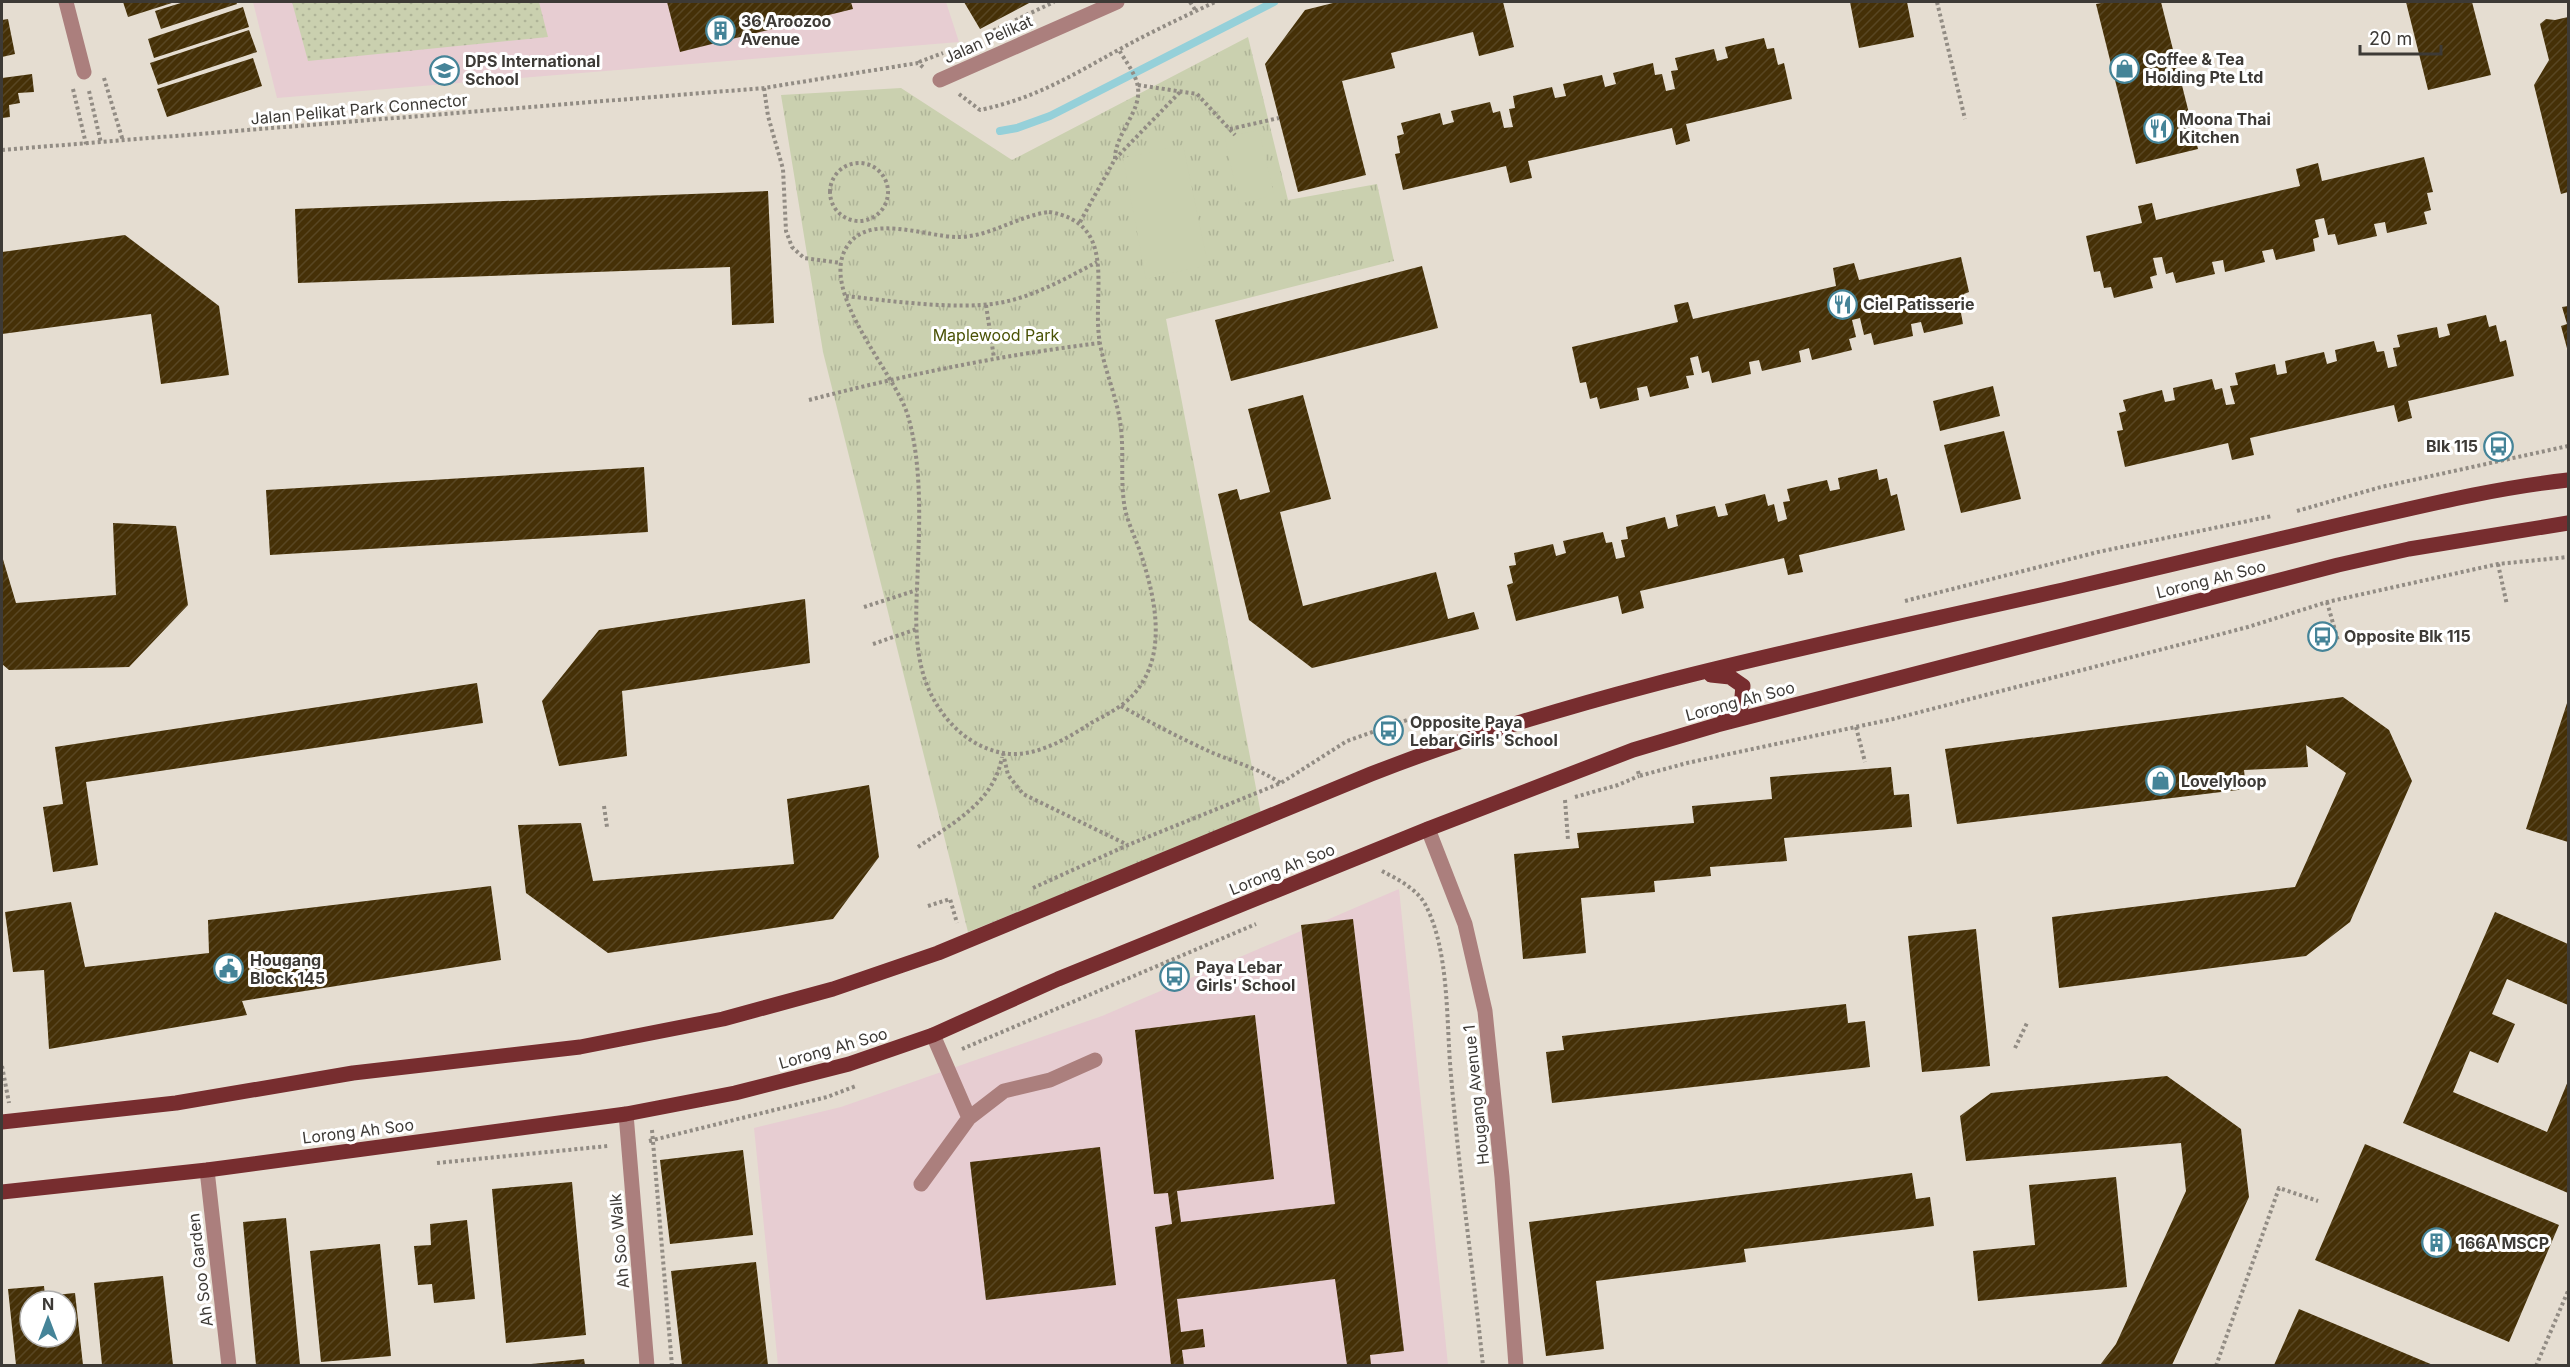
<svg xmlns="http://www.w3.org/2000/svg" width="2570" height="1367" viewBox="0 0 2570 1367" font-family="Inter,sans-serif">
<style>
.education{fill:#e7cdd2}
.grass{fill:url(#grass-dots)}
.park{fill:url(#park-tufts)}
.pitch{fill:#cad0af}
.lines{fill:none;stroke-linecap:round;stroke-linejoin:round}
.stream{stroke:#95d0d9;stroke-width:8}
.building{fill:url(#building-hatch);fill-rule:evenodd}
.path{stroke:#928c84;stroke-width:4;stroke-dasharray:3 3;stroke-linecap:butt}
.minor{stroke:#ab7f7d;stroke-width:15}
.major{stroke:#772d2f;stroke-width:15}
.labels{text-anchor:middle;dominant-baseline:central;stroke-width:6;stroke-linejoin:round;paint-order:stroke}
.poi-label{font-size:16px;font-weight:bold;fill:#3d3a36;stroke:#fff;text-anchor:start}
.street-label{font-size:16px;fill:#3d3a36;stroke:#fff}
.park-label{font-size:16px;fill:#4a5206;stroke:#fff}
</style>
<defs>
<pattern id="grass-dots" width="8" height="8" patternUnits="userSpaceOnUse" patternTransform="scale(1.5)"><rect width="8" height="8" fill="#cad0af"/><path d="M2 2h.1M6 6h.1" fill="none" stroke="#aeb397" stroke-width="1.8" stroke-linecap="round"/></pattern>
<pattern id="park-tufts" width="24" height="20" patternUnits="userSpaceOnUse" patternTransform="scale(1.5)"><rect width="24" height="20" fill="#cad0af"/><path d="M3 7l-1-3M5 7V3M7 7l1-3M15 17l-1-3M17 17v-4M19 17l1-3" fill="none" stroke="#aeb397"/></pattern>
<pattern id="building-hatch" width="6" height="6" patternUnits="userSpaceOnUse" patternTransform="scale(1.5)"><rect width="6" height="6" fill="#453007"/><path d="M-1 1l2-2M0 6l6-6M5 7l2-2" fill="none" stroke="#584623"/></pattern>
</defs>
<rect width="100%" height="100%" fill="#e5ddd1"/>
<!-- education -->
<path class="education" d="M253,2H946L959,42L277,98Z
M1399,889L1448,1365H778L754,1128L841,1107L1102,1016Z"/>
<!-- grass -->
<path class="grass" d="M292,2H539L548,37L308,61Z"/>
<!-- park -->
<path class="park" d="M1248,37L1288,200L1377,184L1394,261L1166,319L1261,814L968,932L823,352L781,95L901,88L1012,160Z"/>
<!-- pitch -->
<path class="pitch" d="M1259,130L1274,195L1239,204L1225,137Z
M1183,145L1208,265L1146,279L1123,158Z"/>
<g class="lines">
<!-- stream -->
<path class="stream" d="M1000,131L1017,128L1050,116L1274,2"/>
</g>
<!-- building -->
<path class="building" d="M123,2H175L128,17Z
M184,2H236L237,4L161,29L155,11Z
M667,2H851L853,9L680,52Z
M964,2H1031L980,29Z
M1337,2H1503L1514,47L1479,56L1473,32L1391,53L1395,68L1342,81L1366,175L1298,192L1265,64L1305,10Z
M1850,2H1907L1914,37L1859,48Z
M2107,2H2161L2198,149L2136,164L2096,4Z
M2406,2H2472L2491,75L2428,90Z
M243,7L249,27L154,58L148,39Z
M2568,17V192L2561,194L2534,85L2549,60L2540,24L2546,19L2555,20Z
M8,19L15,54L2,57V20Z
M249,30L257,52L158,85L150,63Z
M1764,38L1767,49L1774,48L1778,65L1784,63L1792,99L1686,124L1690,141L1676,145L1672,128L1528,161L1532,178L1510,183L1506,166L1403,190L1395,154L1400,153L1397,136L1404,134L1401,123L1440,113L1443,125L1454,122L1451,111L1490,102L1493,113L1500,111L1504,128L1513,127L1509,109L1515,108L1513,96L1552,87L1555,98L1566,96L1563,84L1602,75L1605,87L1616,84L1613,73L1653,63L1655,75L1662,74L1666,91L1675,89L1671,71L1678,70L1675,58L1714,49L1717,61L1728,58L1725,47Z
M253,58L262,86L167,117L157,89Z
M32,74L34,92L18,93L20,103L9,105L10,117L2,118V78Z
M2424,157L2433,192L2427,193L2431,210L2424,212L2427,224L2387,233L2385,222L2374,224L2377,236L2338,245L2335,234L2328,235L2324,218L2315,220L2319,237L2313,239L2315,251L2276,260L2273,249L2262,251L2265,262L2225,272L2223,260L2212,262L2215,274L2176,283L2173,272L2166,274L2162,257L2153,258L2157,275L2150,277L2153,288L2114,298L2111,287L2104,288L2100,271L2094,272L2086,236L2142,223L2138,206L2152,203L2156,220L2300,186L2296,169L2318,163L2322,181Z
M768,191L774,323L732,325L730,267L298,283L295,209Z
M125,235L219,306L229,375L161,384L151,314L2,334V252Z
M1961,257L1969,292L1964,294L1968,311L1961,313L1963,324L1924,333L1921,322L1911,324L1913,336L1874,345L1871,333L1864,335L1860,318L1852,320L1856,337L1849,339L1852,350L1812,360L1809,348L1799,351L1801,362L1762,371L1759,360L1749,362L1751,374L1712,383L1709,371L1702,373L1698,356L1690,358L1694,375L1686,376L1689,388L1650,397L1647,386L1637,388L1639,400L1600,409L1597,397L1590,399L1586,382L1580,383L1572,347L1678,322L1674,305L1688,302L1693,319L1836,286L1833,268L1854,263L1859,280Z
M1422,266L1438,328L1231,381L1215,320Z
M2568,306V352L2561,326L2567,324L2562,307Z
M2486,315L2489,327L2496,325L2500,342L2506,340L2514,376L2408,401L2412,418L2398,422L2394,405L2250,438L2254,455L2232,460L2228,443L2125,467L2117,431L2123,430L2119,413L2126,411L2123,400L2162,390L2165,402L2175,400L2173,388L2212,379L2215,390L2222,388L2226,405L2235,404L2230,386L2238,385L2235,373L2275,364L2277,375L2287,373L2285,361L2324,352L2327,364L2337,361L2335,350L2374,341L2377,352L2384,351L2388,368L2397,366L2393,348L2400,347L2397,335L2437,327L2439,338L2450,335L2447,324Z
M1993,386L2000,416L1940,431L1933,401Z
M1303,395L1331,499L1280,512L1303,606L1436,572L1448,619L1474,612L1479,629L1312,668L1249,620L1218,494L1237,489L1240,500L1270,492L1248,409Z
M2004,431L2021,499L1961,513L1944,445Z
M644,467L648,532L270,555L266,490Z
M1877,469L1879,480L1887,478L1891,496L1897,494L1905,530L1799,555L1803,572L1788,575L1784,558L1640,591L1644,608L1622,614L1618,596L1516,621L1507,585L1513,583L1509,566L1516,565L1514,553L1553,544L1556,556L1566,553L1563,541L1603,532L1606,543L1612,542L1616,559L1625,557L1621,540L1628,539L1626,527L1665,517L1668,529L1678,526L1676,515L1715,506L1718,517L1728,515L1725,504L1765,494L1768,506L1774,504L1778,522L1787,519L1783,502L1790,501L1787,489L1827,480L1830,491L1840,489L1838,478Z
M113,523L176,526L188,605L129,667L9,670L2,664V556L16,603L116,595Z
M805,599L810,663L622,691L627,756L559,766L542,701L599,630Z
M477,683L483,723L86,782L98,865L53,872L43,807L63,804L55,747Z
M2343,697L2389,730L2412,781L2350,922L2306,956L2059,988L2052,917L2295,887L2346,773L2306,745L2308,767L2244,770L2246,789L1957,824L1945,749Z
M2568,700V842L2526,829Z
M1891,767L1894,795L1909,794L1912,827L1784,838L1787,861L1710,867L1711,876L1654,881L1655,892L1581,898L1586,953L1523,959L1514,854L1579,848L1577,833L1694,823L1692,806L1772,799L1770,777Z
M869,785L879,857L833,919L608,953L526,893L518,825L581,823L593,881L794,864L787,799Z
M491,886L501,960L242,1001L247,1015L49,1049L44,970L13,972L5,912L71,902L85,967L209,953L208,920Z
M2495,912L2568,944V1005L2507,979L2492,1014L2515,1024L2498,1063L2470,1051L2453,1092L2547,1132L2568,1081V1193L2403,1123Z
M1353,919L1404,1351L1370,1355L1371,1365H1347L1335,1279L1177,1299L1181,1332L1203,1329L1205,1347L1182,1350L1184,1365H1171L1155,1227L1172,1224L1168,1193L1154,1194L1135,1030L1255,1015L1274,1179L1177,1191L1181,1222L1335,1204L1301,925Z
M1976,929L1990,1066L1922,1072L1908,936Z
M1846,1004L1848,1023L1865,1021L1870,1067L1552,1103L1546,1052L1564,1050L1562,1036Z
M2167,1076L2241,1129L2249,1197L2172,1365H2100L2116,1344L2186,1191L2181,1143L1966,1161L1960,1116L1991,1093Z
M2365,1144L2559,1225L2509,1342L2315,1260Z
M1100,1147L1116,1285L986,1300L970,1162Z
M743,1150L753,1235L670,1244L660,1160Z
M1912,1173L1916,1199L1930,1197L1934,1226L1744,1249L1746,1262L1596,1281L1604,1349L1546,1356L1529,1222Z
M2116,1177L2127,1287L1978,1301L1973,1251L2035,1245L2029,1185Z
M572,1182L586,1335L506,1343L492,1189Z
M286,1218L300,1365H256L243,1222Z
M467,1220L475,1299L434,1303L432,1284L418,1285L414,1246L431,1245L430,1224Z
M380,1244L391,1356L321,1362L310,1251Z
M756,1262L768,1365H682L671,1271Z
M163,1276L173,1365H102L94,1283Z
M44,1286L45,1296L75,1293L83,1365H16L8,1289ZM30,1301H66V1337H30Z
M2299,1309L2433,1365H2274Z
M584,1359L585,1365H532L531,1364Z"/>
<g class="lines">
<!-- path -->
<path class="path" d="M1190,2L1196,11
M1937,2L1965,119
M988,33L1054,2
M919,62L943,53
M104,78L123,141
M1138,85L1197,94L1235,135
M764,88L768,116L783,169L786,231L792,247L804,258L841,263
M73,89L86,144
M89,91L101,143
M959,94L980,110C1036,98 1071,76 1120,49C1151,32 1183,17 1215,2
M1230,129L1279,118
M2,150L764,88L918,63L924,68
M1115,159C1115,133 1141,113 1138,88C1137,76 1125,60 1119,50
M830 192a29 29 0 1 1 58 0a29 29 0 1 1-58 0Z
M1049,212C1117,223 1093,287 1099,337C1103,368 1118,398 1121,429C1124,455 1120,482 1125,509C1129,527 1139,545 1144,564C1157,606 1166,659 1133,695C1122,707 1106,715 1091,723C1068,738 1040,755 1011,754C973,751 944,723 929,690C911,649 917,604 918,561C920,515 921,461 908,416C895,372 816,290 848,245C870,213 926,237 958,237C990,237 1017,216 1049,212Z
M1080,222L1115,159L1180,92
M846,296C890,301 956,310 999,303C1033,297 1067,278 1097,262
M986,305L994,358
M809,400C905,375 1002,355 1100,343
M2297,511L2381,487L2568,446
M2498,564L2507,605
M1905,601L2098,552L2272,516
M2327,602L2338,641
M864,607L917,590
M873,644L917,629
M1121,706C1151,723 1182,739 1213,753C1237,763 1260,769 1282,784
M1856,727L1865,762
M1003,753L1008,775L1023,794L1128,845
M1638,771L1639,776L1687,763L1893,719L2248,627L2327,602L2498,564L2568,557
M1575,797L1618,785L1639,776
M1565,800L1568,840
M604,806L607,827
M918,847C953,823 994,802 1002,757
M1382,871C1397,879 1416,888 1425,904C1450,951 1446,1023 1451,1075C1459,1172 1473,1269 1483,1366
M1033,888L1128,845L1281,783L1347,741L1407,720L1429,726L1430,731
M928,906L950,899L957,923
M2015,1048L2027,1023
M962,1049L1256,924
M2,1066L9,1103
M652,1130L672,1366
M649,1141L827,1097L856,1086
M437,1163L608,1146
M2216,1366L2279,1188L2318,1201
M2536,1366L2568,1291"/>
<!-- minor -->
<path class="minor" d="M66,2L84,72
M940,80L1117,2
M1428,829L1465,924L1485,1011L1502,1177L1516,1366
M933,1035L969,1118
M626,1114L647,1366
M207,1170L229,1366
M921,1184L969,1118L1004,1091L1050,1080L1095,1060"/>
<!-- major -->
<path class="major" d="M1711,675L1730,677L1743,686L1741,707L1724,720
M2,1122L176,1103L353,1073L580,1047L723,1019L833,989L938,953L1371,774C1596,686 1836,642 2071,588C2162,567 2253,545 2343,524C2418,507 2493,488 2568,480
M2,1192L207,1170L626,1114L735,1093L849,1064L933,1035L1058,979L1428,829L1633,750L1717,725L2338,565L2409,549L2568,523"/>
</g>
<!-- icons -->
<defs>
<symbol id="building-ring" viewBox="-11 -11 22 22"><circle r="9.5" fill="#fff" stroke="#458498" stroke-width="1.5"/><path d="M-4-6H4V6H1V3H-1V6H-4ZM-2.5-4.3h1.7v1.8h-1.7ZM.8-4.3h1.7v1.8H.8ZM-2.5-1h1.7V.8h-1.7ZM.8-1h1.7V.8H.8Z" fill="#458498"/></symbol>
<symbol id="shop-ring" viewBox="-11 -11 22 22"><circle r="9.5" fill="#fff" stroke="#458498" stroke-width="1.5"/><path d="M-5-2.5h2.3a2.7 3.5 0 0 1 5.4 0H5L5.5 6h-11ZM-1.5-2.5h3a1.5 2.3 0 0 0-3 0Z" fill="#458498"/></symbol>
<symbol id="school-ring" viewBox="-11 -11 22 22"><circle r="9.5" fill="#fff" stroke="#458498" stroke-width="1.5"/><path d="M0-5L7-2L0 1L-7-2ZM-4 1L0 2.5L4 1V4Q0 6-4 4Z" fill="#458498"/></symbol>
<symbol id="restaurant-ring" viewBox="-11 -11 22 22"><circle r="9.5" fill="#fff" stroke="#458498" stroke-width="1.5"/><path d="M-5-6h1v4h1v-4h1v4h1v-4h1v5L-1.5 .5V6h-2V.5L-5-1ZM5-6V6H3V1.5H1.5Q1.5-4 5-6Z" fill="#458498"/></symbol>
<symbol id="bus-ring" viewBox="-11 -11 22 22"><circle r="9.5" fill="#fff" stroke="#458498" stroke-width="1.5"/><path d="M-5-6H5V4H4V6H2V4H-2V6H-4V4H-5ZM-3.5-4V0h7V-4ZM-3.5 1.2v1.5H-2V1.2ZM2 1.2v1.5H3.5V1.2Z" fill="#458498"/></symbol>
<symbol id="civic-ring" viewBox="-11 -11 22 22"><circle r="9.5" fill="#fff" stroke="#458498" stroke-width="1.5"/><path d="M-.6-6.5H3V-4.5H.6V-3L4-1V1h2V6H-6V1h2V-1L-.6-3ZM-1.2 2.5V6h2.4V2.5Z" fill="#458498"/></symbol>
</defs>
<g fill-rule="evenodd">
<use href="#building-ring" x="704" y="14" width="33" height="33"/>
<use href="#shop-ring" x="2108" y="52" width="33" height="33"/>
<use href="#school-ring" x="428" y="54" width="33" height="33"/>
<use href="#restaurant-ring" x="2142" y="112" width="33" height="33"/>
<use href="#restaurant-ring" x="1826" y="288" width="33" height="33"/>
<use href="#bus-ring" x="2482" y="430" width="33" height="33"/>
<use href="#bus-ring" x="2306" y="620" width="33" height="33"/>
<use href="#bus-ring" x="1372" y="714" width="33" height="33"/>
<use href="#shop-ring" x="2144" y="764" width="33" height="33"/>
<use href="#civic-ring" x="212" y="952" width="33" height="33"/>
<use href="#bus-ring" x="1158" y="960" width="33" height="33"/>
<use href="#building-ring" x="2420" y="1226" width="33" height="33"/>
</g>
<g class="labels">
<!-- poi labels -->
<g class="poi-label">
<text x="741" y="21">36 Aroozoo<tspan x="741" dy="18">Avenue</tspan></text>
<text x="2145" y="59">Coffee &amp; Tea<tspan x="2145" dy="18">Holding Pte Ltd</tspan></text>
<text x="465" y="61">DPS International<tspan x="465" dy="18">School</tspan></text>
<text x="2179" y="119">Moona Thai<tspan x="2179" dy="18">Kitchen</tspan></text>
<text x="1863" y="304">Ciel Patisserie</text>
<text x="2478" y="446" text-anchor="end">Blk 115</text>
<text x="2344" y="636">Opposite Blk 115</text>
<text x="1410" y="722">Opposite Paya<tspan x="1410" dy="18">Lebar Girls' School</tspan></text>
<text x="2181" y="781">Lovelyloop</text>
<text x="250" y="960">Hougang<tspan x="250" dy="18">Block 145</tspan></text>
<text x="1196" y="967">Paya Lebar<tspan x="1196" dy="18">Girls' School</tspan></text>
<text x="2458" y="1243">166A MSCP</text>
</g>
<!-- street labels -->
<g class="street-label">
<text transform="translate(988 39) rotate(-24)">Jalan Pelikat</text>
<text transform="translate(359 109) rotate(-5)">Jalan Pelikat Park Connector</text>
<text transform="translate(2211 579) rotate(-14)">Lorong Ah Soo</text>
<text transform="translate(1740 701) rotate(-15)">Lorong Ah Soo</text>
<text transform="translate(1282 869) rotate(-22)">Lorong Ah Soo</text>
<text transform="translate(833 1048) rotate(-16)">Lorong Ah Soo</text>
<text transform="translate(1476 1095) rotate(-96)">Hougang Avenue 1</text>
<text transform="translate(358 1131) rotate(-7)">Lorong Ah Soo</text>
<text transform="translate(619 1241) rotate(-95)">Ah Soo Walk</text>
<text transform="translate(200 1270) rotate(-97)">Ah Soo Garden</text>
</g>
<!-- park labels -->
<g class="park-label">
<text x="996" y="335">Maplewood Park</text>
</g>
</g>
<!-- border -->
<rect width="2570" height="1367" fill="none" stroke="#3d3a36" stroke-width="6"/>
<!-- north arrow -->
<g transform="translate(48 1319)"><circle r="28" fill="#ffffff" stroke="#b1b0af" stroke-width="1.5"/>
<path d="M0-4.5L10 22L0 15L-10 22Z" fill="#458498"/>
<text y="-9" font-size="16" font-weight="bold" text-anchor="middle" fill="#3d3a36">N</text>
</g>
<!-- scale -->
<path d="M2360 45v9h81v-9" fill="none" stroke="#3d3a36" stroke-width="3"/>
<text x="2369" y="45" font-size="18" fill="#3d3a36" stroke="#ffffff" stroke-width="4.5" paint-order="stroke">20 m</text>
</svg>
